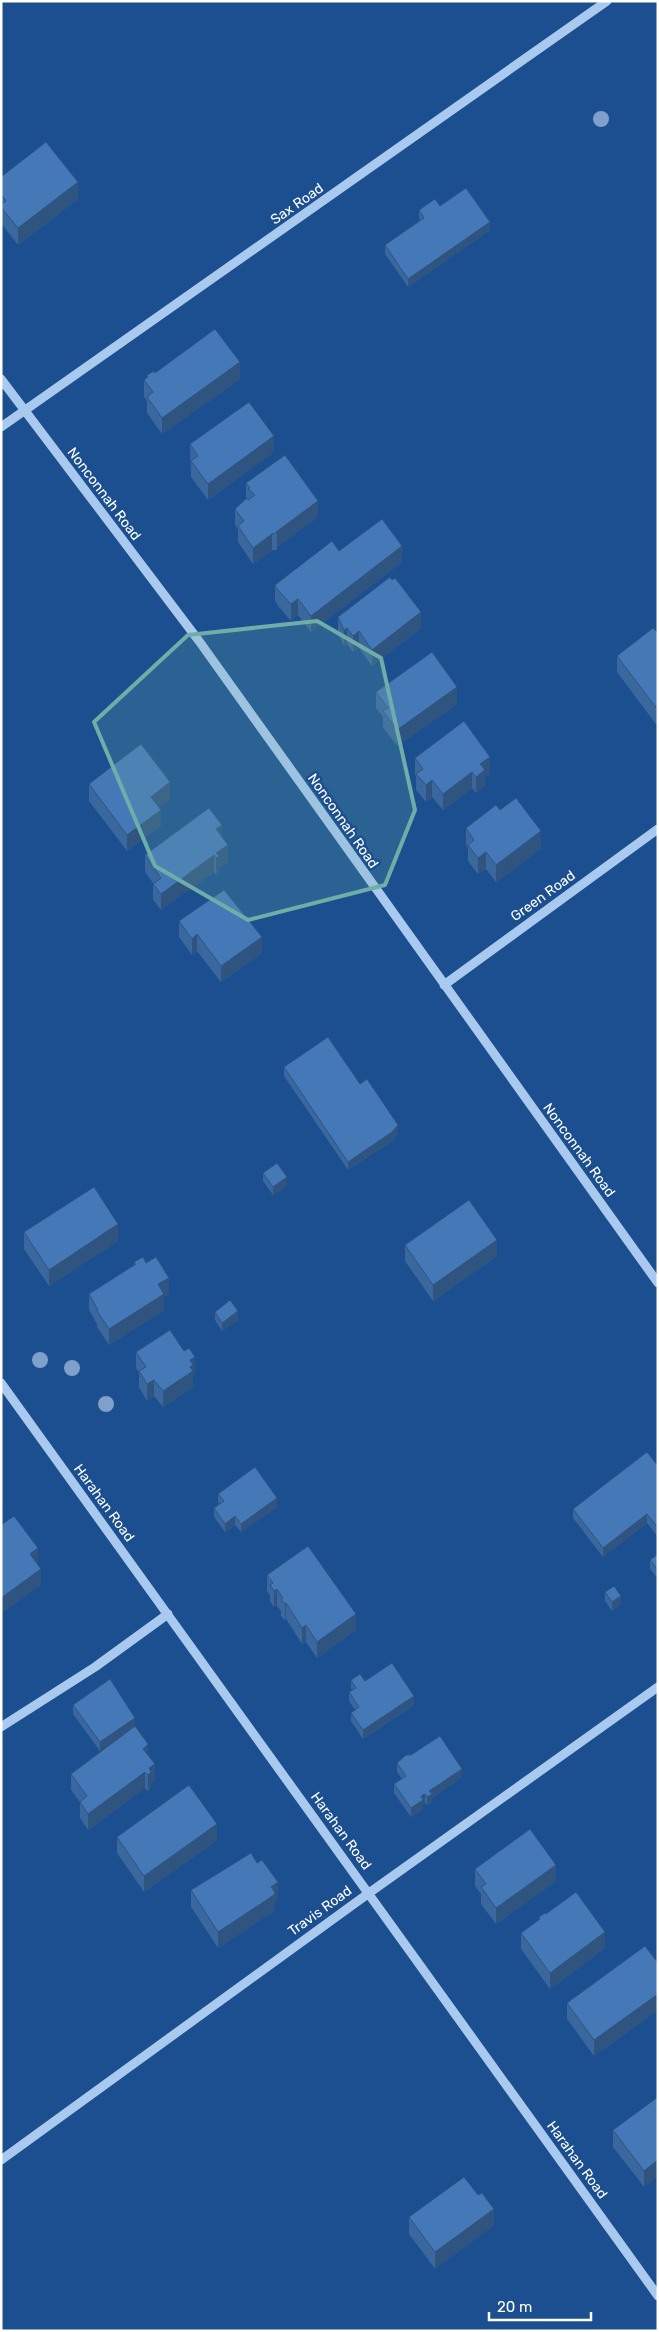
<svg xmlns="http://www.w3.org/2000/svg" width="659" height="2332" viewBox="0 0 659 2332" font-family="Rubik,sans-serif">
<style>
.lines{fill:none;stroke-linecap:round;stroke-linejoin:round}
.minor{stroke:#a9c9ee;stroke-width:9}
.tree{fill:#7ea0ca}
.wall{fill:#3a679d}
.shaded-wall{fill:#305480}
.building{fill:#4478b7;stroke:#305480}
.marked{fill:#6fada8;fill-opacity:0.2;stroke:#6fada8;stroke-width:4;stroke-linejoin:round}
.labels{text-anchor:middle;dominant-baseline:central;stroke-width:5;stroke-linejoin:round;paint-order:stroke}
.street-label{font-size:14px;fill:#fff;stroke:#1b4f8f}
</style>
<rect width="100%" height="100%" fill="#1b4f8f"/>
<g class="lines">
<!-- minor -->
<path class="minor" d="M1,379L199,641L658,1283
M1,427L607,1
M444,985L658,829
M1,1383L658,2296
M1,1727L95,1667L168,1614
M1,2160L369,1893L658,1687"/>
</g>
<!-- trees -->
<g class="tree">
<circle cx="601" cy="119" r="8"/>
<circle cx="40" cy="1360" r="8"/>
<circle cx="72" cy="1368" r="8"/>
<circle cx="106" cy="1404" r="8"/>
</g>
<!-- wall -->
<path class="wall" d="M1,177L78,199L18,245L1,223Z
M440,206L490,230L408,287L385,254V245L420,220L419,218V210Z
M155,373L240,379L162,434L147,413V401L144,397V380L147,378V375Z
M190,444L274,452L208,500L191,477Z
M246,483L318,517L277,547V550H272L253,564L238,542V529L235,525V509L246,499Z
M339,551L402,562L311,632L298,615L291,621L278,606L275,601V585Z
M338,617L421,628L372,666L359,648L353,652L347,644L344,646L338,633Z
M658,633V727L617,672V656Z
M376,692L457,704L397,746L383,727V717L376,708Z
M415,758L490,773L485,777V786L476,793L472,788L443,810L432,797L426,802L416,790V776L415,774Z
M89,784L170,799L159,807L161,826L127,851L89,801Z
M500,810L541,848L496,882L486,869L478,874L468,861V848L466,844V828Z
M222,837L228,861L219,868V872L216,875L214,872L161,910L153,900V883L145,872V855Z
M179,921L262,953L221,982L197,951L192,955L179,937Z
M284,1067L360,1084L398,1134L392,1141L348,1170L284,1076Z
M263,1173L287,1186L273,1195L263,1181Z
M24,1232L118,1241L49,1286L24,1249Z
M405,1245L497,1256L433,1301L405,1261Z
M134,1262L146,1263L169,1294L164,1297V1310L109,1345L97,1327V1324L89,1310V1294L134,1265Z
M215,1312L238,1320L222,1331L215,1320Z
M136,1352L195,1373L193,1374V1387L163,1407L154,1396L147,1401L139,1387V1373L136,1368Z
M658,1466V1537L647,1523L603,1557L573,1518V1509Z
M218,1494L277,1507L241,1532L235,1525L225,1532L214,1517V1508L220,1504L218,1502Z
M658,1554V1579L650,1569V1560Z
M267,1575L356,1630L317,1658L306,1642L302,1644L286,1619L285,1621L281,1616V1611L277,1606L274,1607L270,1601V1596L267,1591Z
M605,1592L621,1604L612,1611L605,1601Z
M110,1679L100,1751L73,1714V1705Z
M351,1680L365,1681L414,1705L363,1739L351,1721V1713L355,1710L349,1701V1692L352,1691L351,1688Z
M148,1756L155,1780L151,1783V1788L148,1791L145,1788L88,1830L80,1818V1802L71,1790V1774Z
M397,1763L462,1777L432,1798V1802L427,1805L425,1803L423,1804V1809L411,1817L394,1793V1784L402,1779L397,1772Z
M117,1837L217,1840L144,1892L117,1853Z
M257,1863L278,1899L275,1900L274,1911L218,1948L191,1907V1890Z
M475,1869L556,1881L496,1924L481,1904V1894L475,1886Z
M539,1917L605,1948L550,1989L521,1949V1933L539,1920Z
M658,1963V2010L594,2056L567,2019V2003Z
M658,2097L644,2187L613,2147V2130Z
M478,2195L494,2225L435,2269L409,2234V2217Z"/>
<!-- shaded-wall -->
<path class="shaded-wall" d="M78,182V199L18,245V228Z
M490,222V230L408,287V279Z
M240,362V379L162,434V418Z
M274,436V452L208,500V484Z
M318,501V517L277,547V533L276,532Z
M272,534V550L253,564V548Z
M402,546V562L311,632V616Z
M298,599V615L291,621V604Z
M421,612V628L372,666V650Z
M347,628V644L344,646V630Z
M359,631V648L353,652V636Z
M457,687V704L397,746V730Z
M490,757V773L485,777V786L476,793V777L480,764Z
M472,772V788L443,810V794Z
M432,780V797L426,802V785Z
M170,782V799L151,813V797Z
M161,810V826L127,851V835Z
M222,825V841L216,829Z
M541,831V848L496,882V865Z
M228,845V861L219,868V872L216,875V853Z
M486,852V869L478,874V858Z
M214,855V872L161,910V894Z
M197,934V951L192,955V939Z
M262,937V953L221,982V966Z
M398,1125V1134L392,1141L348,1170V1162Z
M287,1177V1186L273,1195V1187Z
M118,1224V1241L49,1286V1270Z
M497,1240V1256L433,1301V1285Z
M169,1278V1294L164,1297V1310L109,1345V1329L158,1284Z
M238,1311V1320L222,1331V1323Z
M195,1357V1373L193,1374V1387L163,1407V1391L190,1360Z
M154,1380V1396L147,1401V1384Z
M277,1498V1507L241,1532V1524Z
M647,1514V1523L603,1557V1548Z
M235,1516V1525L225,1532V1524Z
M38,1548V1564L30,1554Z
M41,1569V1585L1,1614V1598Z
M277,1589V1606L274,1607V1591Z
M621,1596V1604L612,1611V1602Z
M286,1603V1619L285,1621V1604Z
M356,1614V1630L317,1658V1642Z
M306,1625V1642L302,1644V1628Z
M414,1696V1705L363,1739V1730Z
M135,1718V1726L100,1751V1742Z
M148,1744V1761L143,1749Z
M155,1764V1780L151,1783V1788L148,1791V1775L149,1768Z
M462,1769V1777L432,1798V1802L427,1805V1797L429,1791Z
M145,1772V1788L88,1830V1814Z
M425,1794V1803L423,1804V1809L411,1817V1808L421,1796Z
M217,1824V1840L144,1892V1876Z
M556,1865V1881L496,1924V1908Z
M278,1882V1899L275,1900L274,1911L218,1948V1932L271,1887Z
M605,1932V1948L550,1989V1973Z
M658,1994V2010L594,2056V2040Z
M658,2160V2177L644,2187V2171Z
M494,2209V2225L435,2269V2252Z"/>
<!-- building -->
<path class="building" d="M46,142L78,182L18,228L1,207V204L6,201L1,194V177Z
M466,188L490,222L408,279L385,245L424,218L419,210L435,199L440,206Z
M215,329L240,362L162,418L147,397L153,392L144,380L148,377L147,375L154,371L155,373Z
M249,402L274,436L208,484L191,461L198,456L190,444Z
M285,455L318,501L276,532L277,533L272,534L253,548L238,526L244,521L235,509L247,498L248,500L255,495L248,489L250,488L246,483Z
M382,519L402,546L311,616L298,599L291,604L278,590L275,585L332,541L339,551Z
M390,577L392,580L395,578L421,612L372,650L359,631L353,636L347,628L344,630L338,617Z
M653,628L658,633V710L617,656Z
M432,652L457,687L397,730L383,711L388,708L376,692Z
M464,721L490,757L480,764L485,770L476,777L472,772L443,794L432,780L426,785L416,774L423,769L415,758Z
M141,744L170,782L151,797L161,810L127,835L89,784Z
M516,798L541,831L496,865L486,852L478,858L468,845L474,840L466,828L496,805L500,810Z
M209,808L222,825L216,829L228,845L216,853L219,856L216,858L214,855L161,894L153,884L161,878L145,855Z
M224,890L262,937L221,966L197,934L192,939L179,921Z
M328,1037L360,1084L367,1079L398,1125L392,1132L348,1162L284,1067Z
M277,1163L287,1177L273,1187L263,1173Z
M94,1187L118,1224L49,1270L24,1232Z
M469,1200L497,1240L433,1285L405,1245Z
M143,1257L146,1263L156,1257L169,1278L158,1284L164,1294L109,1329L97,1311L98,1310L89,1294L136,1264L134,1262Z
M230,1300L238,1311L222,1323L215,1312Z
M170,1330L184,1351L189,1348L195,1357L190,1360L193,1365L190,1367L193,1371L163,1391L154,1380L147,1384L139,1371L146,1367L136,1352Z
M647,1452L658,1466V1528L647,1514L603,1548L573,1509Z
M255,1467L277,1498L241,1524L235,1516L225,1524L214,1508L224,1501L218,1494Z
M14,1516L38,1548L30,1554L41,1569L1,1598V1525Z
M308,1546L356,1614L317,1642L306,1625L302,1628L286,1603L285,1604L281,1599L283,1598L277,1589L274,1591L270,1585L273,1583L267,1575Z
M658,1554V1570L650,1560Z
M614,1586L621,1596L612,1602L605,1592Z
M392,1663L414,1696L363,1730L351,1713L359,1707L349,1692L356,1688L351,1680L360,1674L365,1681Z
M110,1679L135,1718L100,1742L73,1705Z
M135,1726L148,1744L143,1749L155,1764L149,1768L151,1772L148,1775L145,1772L88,1814L80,1802L87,1796L71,1774Z
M440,1736L462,1769L429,1791L432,1794L427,1797L425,1794L421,1796L423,1800L411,1808L394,1784L406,1776L397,1763L406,1755H411Z
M189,1785L217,1824L144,1876L117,1837Z
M530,1829L556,1865L496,1908L481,1887L486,1884L475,1869Z
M251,1853L257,1863L262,1860L278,1882L271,1887L275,1892L274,1895L218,1932L191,1890Z
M576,1892L605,1932L550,1973L521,1933L540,1919L539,1917L545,1913L546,1914Z
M645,1946L658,1963V1994L594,2040L567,2003Z
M658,2097V2160L644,2171L613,2130Z
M464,2177L478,2195L482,2193L494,2209L435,2252L409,2217Z"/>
<!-- marked area -->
<path class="marked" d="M317,621L381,658L415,810L385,885L248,920L155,866L94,722L188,635Z"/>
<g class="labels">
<!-- street labels -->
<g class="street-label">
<text transform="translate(297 204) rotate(-35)">Sax Road</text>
<text transform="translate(104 494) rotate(53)">Nonconnah Road</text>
<text transform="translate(343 821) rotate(55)">Nonconnah Road</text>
<text transform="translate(543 896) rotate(-36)">Green Road</text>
<text transform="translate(579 1150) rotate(54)">Nonconnah Road</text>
<text transform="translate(104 1503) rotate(54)">Harahan Road</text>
<text transform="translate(341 1831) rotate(54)">Harahan Road</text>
<text transform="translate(320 1911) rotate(-36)">Travis Road</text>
<text transform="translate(577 2160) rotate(54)">Harahan Road</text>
</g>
</g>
<!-- border -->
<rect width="659" height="2332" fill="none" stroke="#ffffff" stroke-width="5"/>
<!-- scale -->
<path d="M489 2312v8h102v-8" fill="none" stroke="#ffffff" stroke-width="2.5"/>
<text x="497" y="2312" font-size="15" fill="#ffffff" stroke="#1b4f8f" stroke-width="4" paint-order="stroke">20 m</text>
</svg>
